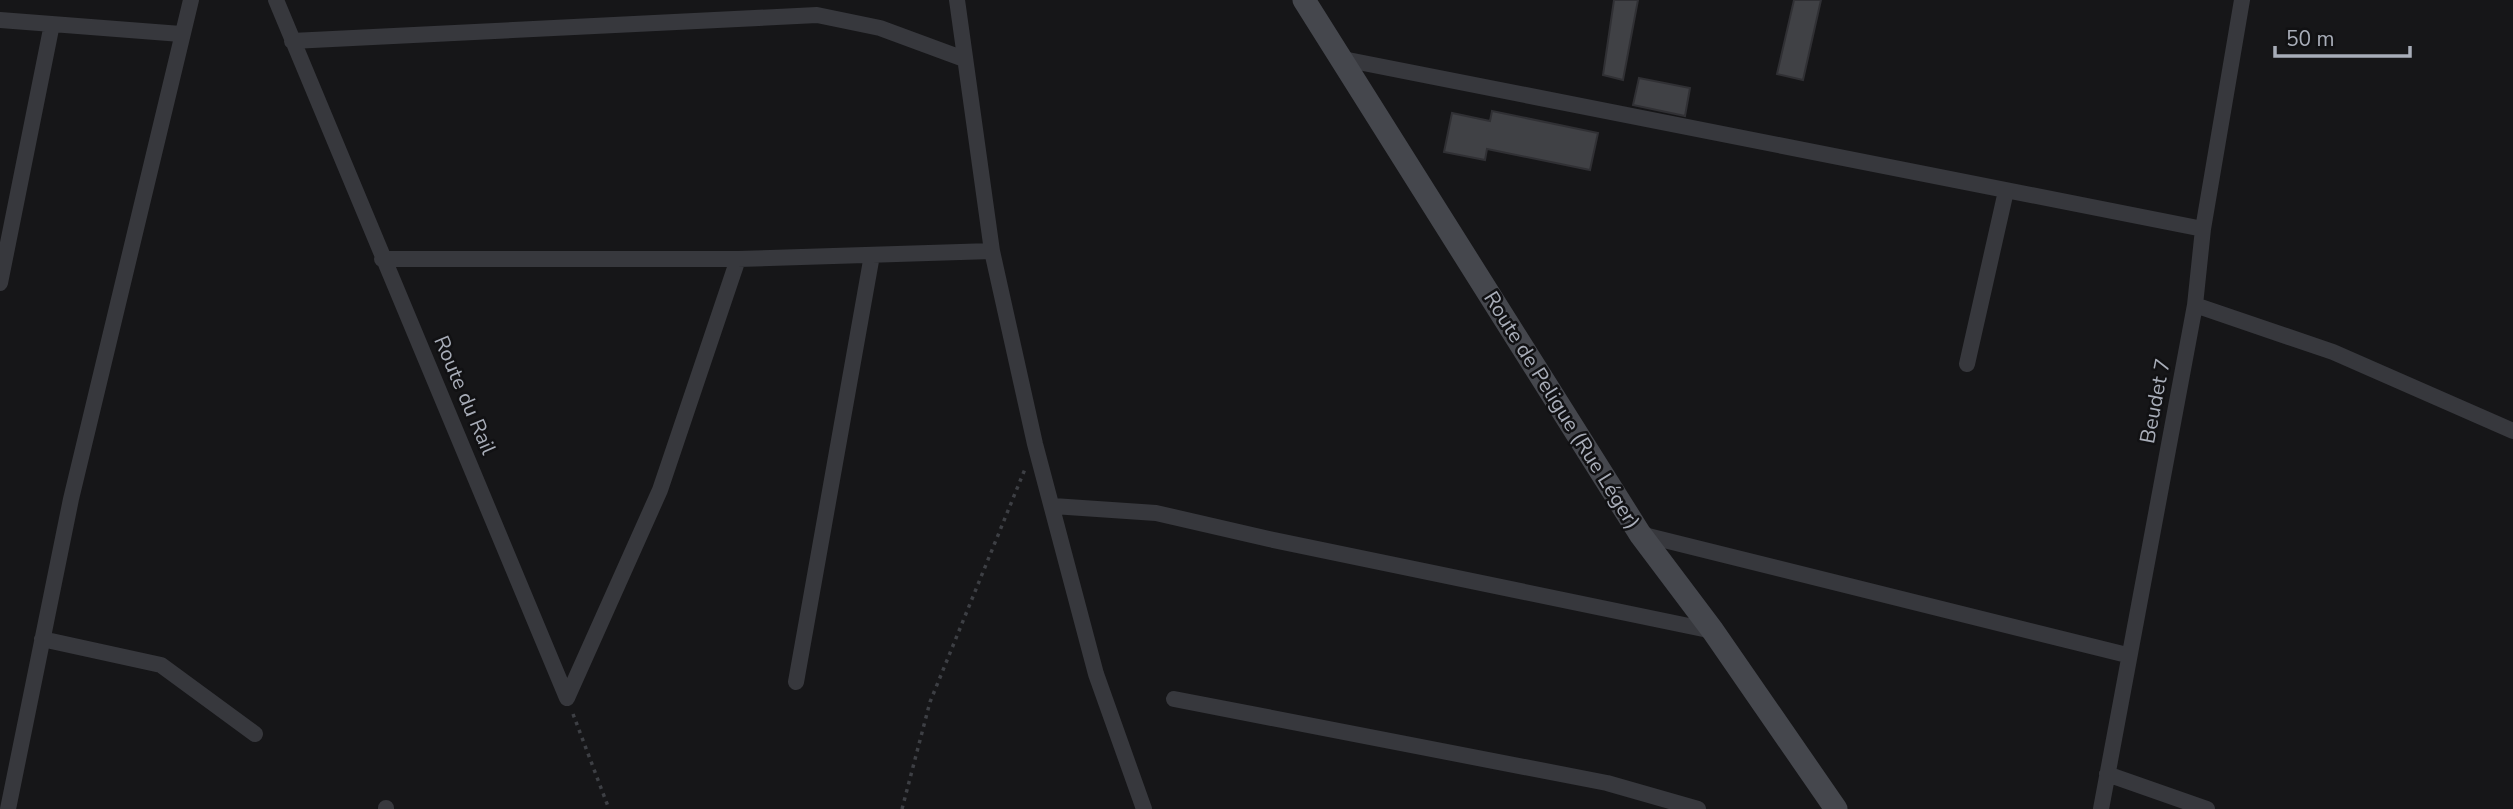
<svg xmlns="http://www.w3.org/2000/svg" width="2513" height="809" viewBox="0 0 2513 809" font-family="'Nunito Sans',sans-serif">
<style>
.building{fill:#404145;stroke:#303034;stroke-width:2}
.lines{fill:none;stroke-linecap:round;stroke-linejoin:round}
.path{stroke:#3d3f44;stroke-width:3.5;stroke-dasharray:3.5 5;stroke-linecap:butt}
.street{stroke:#37383d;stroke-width:16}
.secondary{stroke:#45474d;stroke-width:23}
.labels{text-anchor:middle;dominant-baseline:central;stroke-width:5;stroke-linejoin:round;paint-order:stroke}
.street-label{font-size:21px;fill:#a8adb8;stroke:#111113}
</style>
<rect width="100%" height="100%" fill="#161618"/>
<!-- building -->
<path class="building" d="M1614,0H1638L1623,80L1603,75Z
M1794,0H1821L1803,80L1777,74Z
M1639,78L1690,88L1685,116L1633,105Z
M1492,111L1598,133L1590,170L1487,149L1485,160L1444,152L1452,113L1490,121Z"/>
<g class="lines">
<!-- path -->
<path class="path" d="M573,714L609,809
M902,809L930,702L1025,469"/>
<!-- street -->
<path class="street" d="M276,0L567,698
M957,0L992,251L1035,444L1096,674L1144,809
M0,20L181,34
M292,41L817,15L880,28L964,59
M1343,59L2203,229
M382,259H738L992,251
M0,283L52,24
M2195,305L2333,352L2513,431
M1967,364L2006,191
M1053,506L1156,513L1269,539L1713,631
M1640,534L2127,655
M42,639L161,665L255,734
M796,682L872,255
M567,698L660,490L738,259
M1174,699L1607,783L1698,809
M2107,774L2207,809
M8,809L71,499L191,0
M386,809V808
M2101,809L2195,305L2203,229L2242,0"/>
<!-- secondary -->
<path class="secondary" d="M1304,0L1640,534L1713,631L1836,809"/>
</g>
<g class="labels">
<!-- street labels -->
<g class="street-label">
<text transform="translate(465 395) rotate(67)">Route du Rail</text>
<text transform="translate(2155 401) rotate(-79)">Beudet 7</text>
<text transform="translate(1562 410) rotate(58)">Route de Peligue (Rue Léger)</text>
</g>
</g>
<!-- scale -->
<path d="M2275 46v10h135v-10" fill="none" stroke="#a8adb8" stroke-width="3.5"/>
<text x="2286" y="46" font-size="21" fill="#a8adb8" stroke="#111113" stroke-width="5" paint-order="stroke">50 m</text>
</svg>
